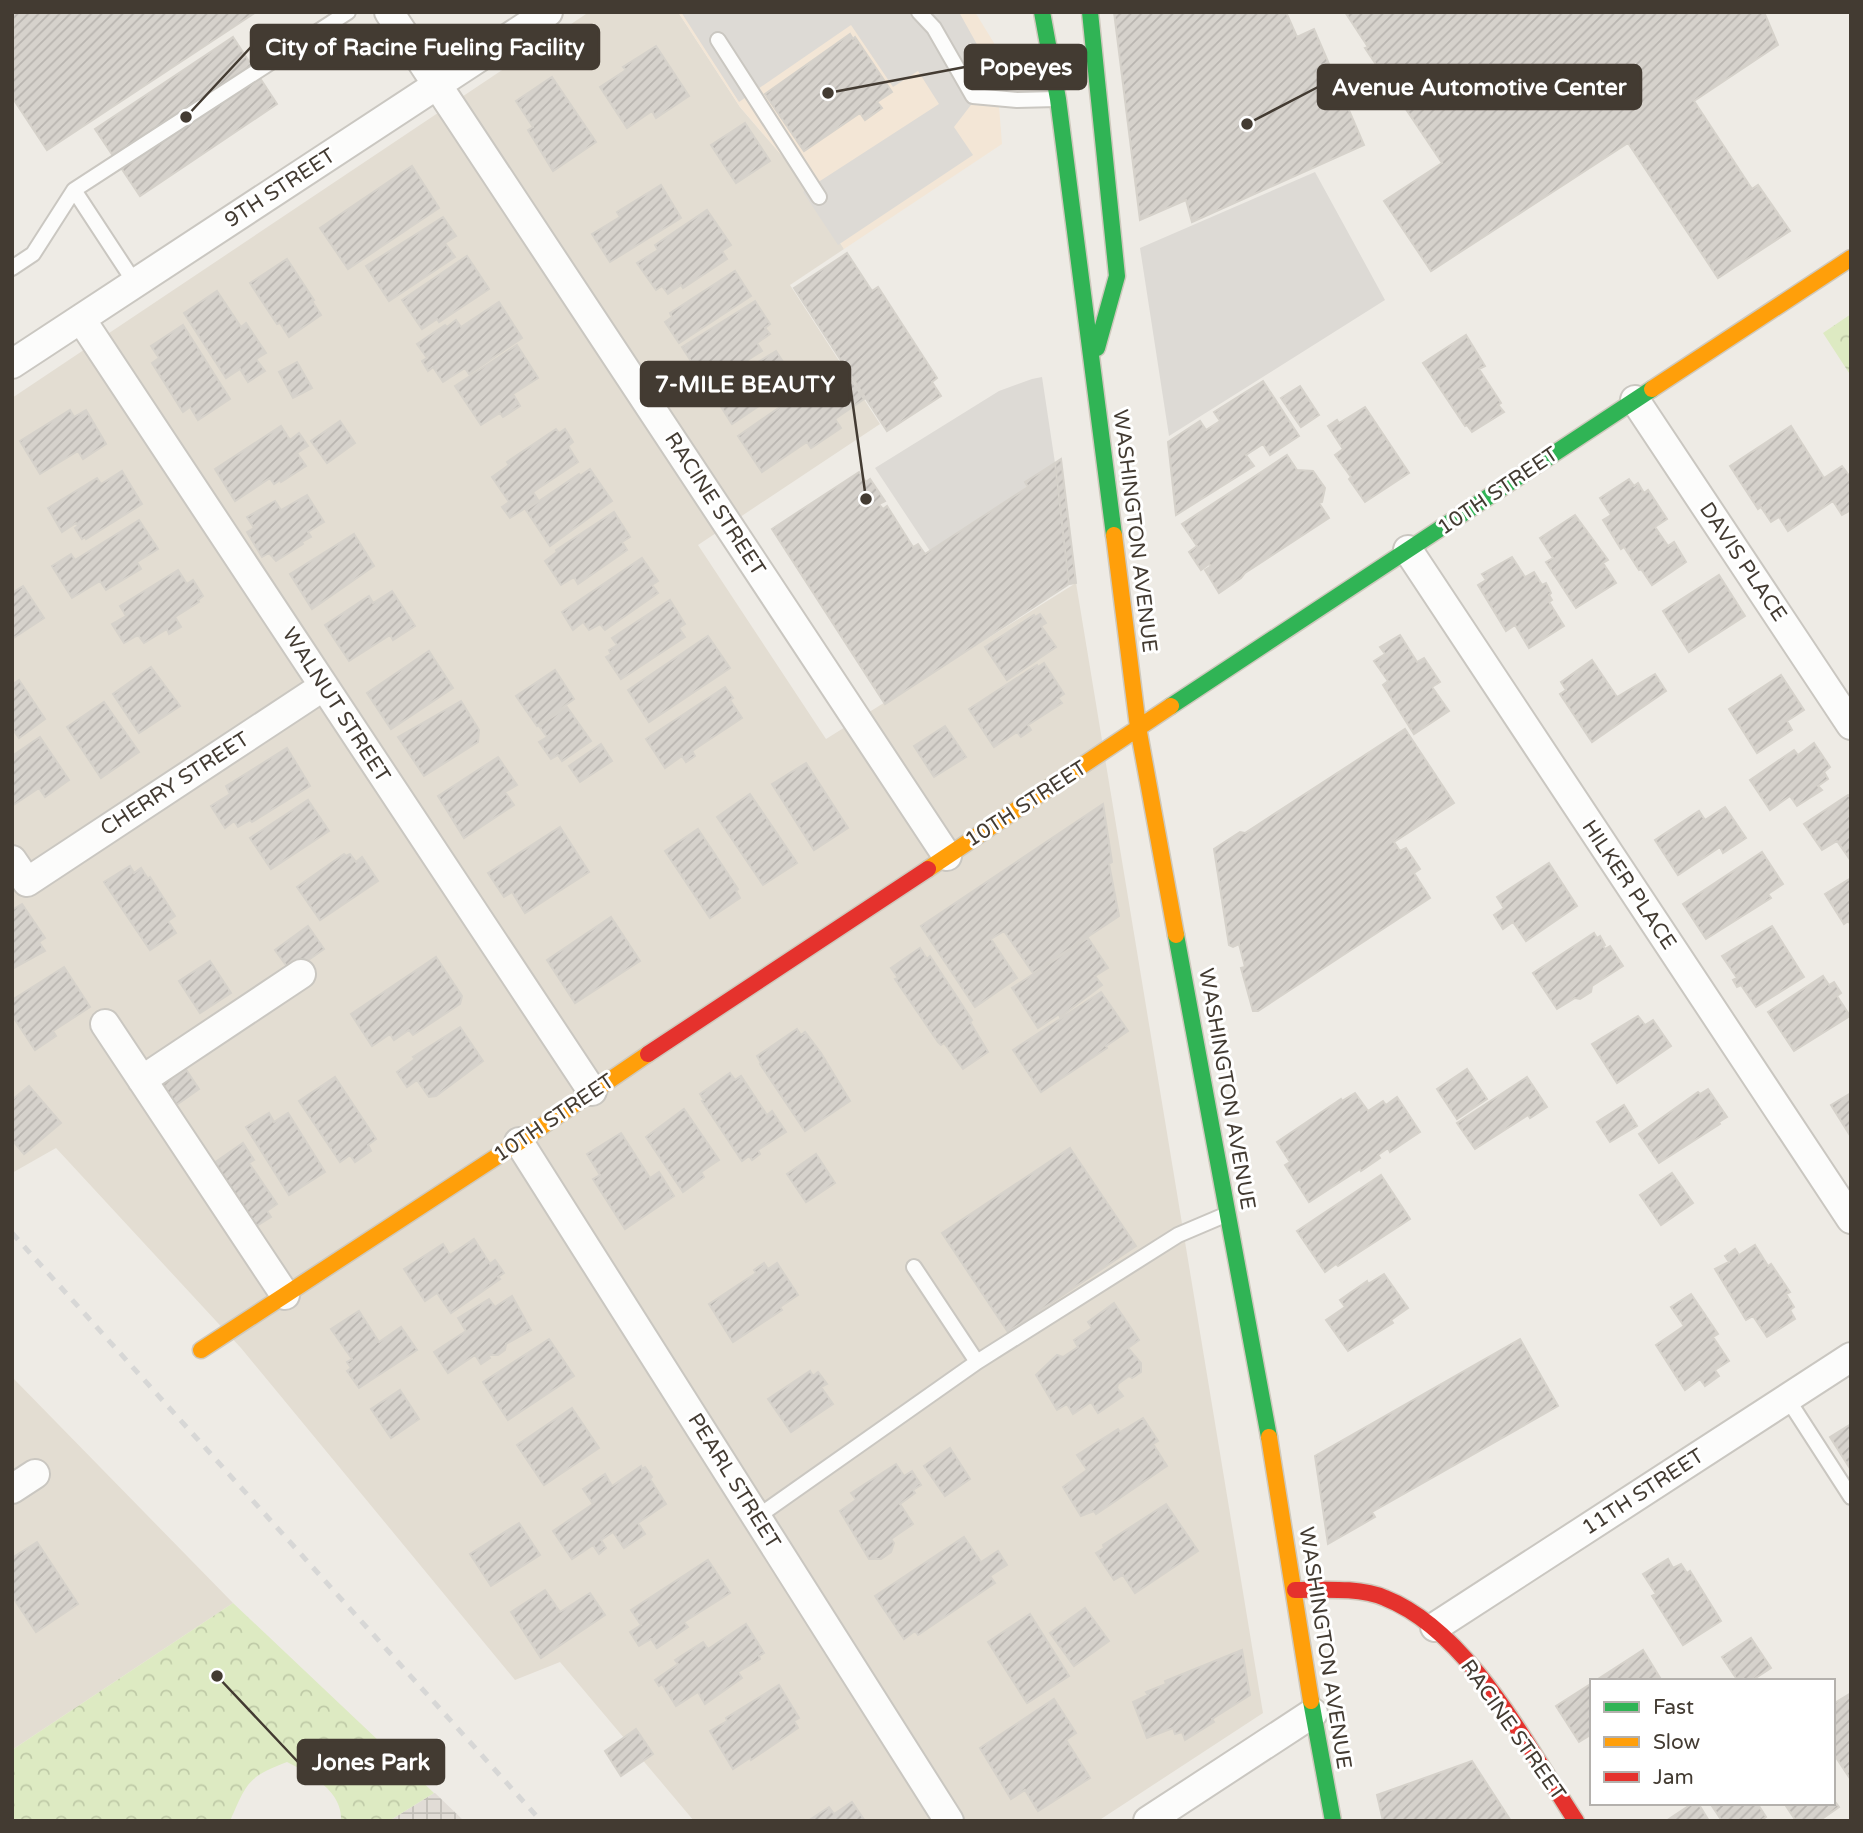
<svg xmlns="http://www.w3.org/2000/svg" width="1863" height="1833" viewBox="0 0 1863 1833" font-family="'Varela Round',sans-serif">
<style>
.residential{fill:#e3ddd2}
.commercial{fill:#f3e6d6}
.industrial{fill:url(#industrial-grid)}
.park{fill:url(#park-crowns)}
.parking{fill:#dddad5}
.building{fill:url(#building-hatch);stroke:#d6d2cb;stroke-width:2}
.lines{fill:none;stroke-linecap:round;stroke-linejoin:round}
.lane-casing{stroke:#cac7c1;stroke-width:18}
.street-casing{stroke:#cac7c1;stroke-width:32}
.fast-casing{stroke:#cfc9bd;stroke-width:19}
.slow-casing{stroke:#cfc9bd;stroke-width:19}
.jam-casing{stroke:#cfc9bd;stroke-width:19}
.lane{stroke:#fcfcfb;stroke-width:14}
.street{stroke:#fcfcfb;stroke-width:28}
.fast{stroke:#30b455;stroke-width:16}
.slow{stroke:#ff9f0a;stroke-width:16}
.jam{stroke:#e5322d;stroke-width:16}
.rail{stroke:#d7d7d6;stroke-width:5;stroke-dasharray:9 9;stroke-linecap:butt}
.labels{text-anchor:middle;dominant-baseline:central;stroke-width:6;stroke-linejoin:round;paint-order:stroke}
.street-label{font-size:21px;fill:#433b32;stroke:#fff}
.leader{fill:none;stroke:#433b32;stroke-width:2.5}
.callout-dot{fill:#433b32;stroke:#fff;stroke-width:2.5}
.callout{fill:#433b32;stroke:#433b32;stroke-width:2.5}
.callout-label{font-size:23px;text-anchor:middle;font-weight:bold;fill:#fff}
</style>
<defs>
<pattern id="industrial-grid" width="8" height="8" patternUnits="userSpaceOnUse" patternTransform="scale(1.75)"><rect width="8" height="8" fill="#e1dcd6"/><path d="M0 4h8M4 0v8" fill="none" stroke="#c2beb8"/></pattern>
<pattern id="park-crowns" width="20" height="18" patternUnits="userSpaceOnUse" patternTransform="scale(1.75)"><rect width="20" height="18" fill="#ddeac2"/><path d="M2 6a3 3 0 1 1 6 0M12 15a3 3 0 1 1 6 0" fill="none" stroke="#bfcaa7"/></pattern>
<pattern id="building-hatch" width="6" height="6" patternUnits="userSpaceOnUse" patternTransform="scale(1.75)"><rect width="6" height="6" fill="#d6d2cc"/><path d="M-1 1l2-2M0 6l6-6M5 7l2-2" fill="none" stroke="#b9b5b0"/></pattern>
</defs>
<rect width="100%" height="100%" fill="#eeebe5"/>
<!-- residential -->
<path class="residential" d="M589,12H678L740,107L789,164L844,249L790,285L880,424L698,545L826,739L1076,583L1263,1713L1098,1821H694L560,1662L515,1680L241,1348L56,1148L12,1173V398Z
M12,1377L233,1603L12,1750Z"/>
<!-- commercial -->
<path class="commercial" d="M678,12H975L994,43L1002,144L844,249L789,164L740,107Z"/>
<!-- industrial -->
<path class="industrial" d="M435,1793L464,1821H389L434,1793Z"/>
<!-- park -->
<path class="park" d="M1851,314V376L1823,333Z
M233,1603L434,1793L389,1821H341C343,1791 309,1773 287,1762C247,1777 247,1783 230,1821H12V1750Z"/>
<!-- parking -->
<path class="parking" d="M681,12H959L994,75L954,127L973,155L838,245L803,192L939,104L918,71L893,87L851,25L739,102Z
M1315,172L1385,300L1169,436L1140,248Z
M1042,377L1055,463L1026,482L1028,487L930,551L875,468L999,391L1032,379Z"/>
<!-- building -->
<path class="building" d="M12,12H256L47,150L12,97Z
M1114,12H1286L1297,37L1314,29L1364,145L1192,222L1186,200L1140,220Z
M1345,12H1764L1778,45L1694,101L1752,189L1758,185L1790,231L1718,278L1628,143L1431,271L1384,201L1442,163L1365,48L1368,47Z
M850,34L853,39L855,37L892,92L877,102L882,108L865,120L860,113L804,151L765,94Z
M233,37L277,104L140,196L95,129Z
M656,46L689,96L656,118L652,111L627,128L600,87L626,70L623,67Z
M552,77L596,142L553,171L528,130L533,127L516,101Z
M745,123L770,161L736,183L711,145Z
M412,166L439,208L348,269L320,228Z
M661,185L681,218L610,262L592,234L620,217L617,212Z
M707,210L731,245L722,251L727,259L683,288L681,285L668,294L662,286L656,290L637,263L658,250L655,245Z
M443,217L456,236L445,243L455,257L389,301L366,266Z
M847,253L872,291L878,287L937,378L932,382L941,396L887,431L794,288Z
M467,256L489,289L439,322L437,319L422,329L402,300Z
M287,259L314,300L312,301L321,315L289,337L280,323L277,324L250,283Z
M735,271L751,296L679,343L665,322L672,317L670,313Z
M217,291L241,327L246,323L266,353L256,359L265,371L248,382L240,369L226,378L184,313Z
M755,301L770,324L765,328L770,334L757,343L762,351L707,386L682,347Z
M499,302L522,338L469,374L465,368L443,382L433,367L428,371L422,361L427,358L417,344L445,325L447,327L456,320L461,327Z
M183,325L230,399L198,420L190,407L183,412L152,363L159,358L151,346Z
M1466,335L1485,366L1479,369L1501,403L1498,405L1504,412L1472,432L1467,425L1465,426L1423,363Z
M517,345L538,378L513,394L520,406L503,417L500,413L481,425L455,386Z
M776,351L800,388L775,404L771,398L732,424L711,391Z
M297,362L312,388L293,398L279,372Z
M843,368L864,399L835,419L841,428L811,448L807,442L762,472L738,436L793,398L794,400L814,387L825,403L831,399L820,383Z
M1263,381L1299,436L1270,455L1263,444L1246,455L1254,466L1176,515L1168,442L1200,421L1206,430L1220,421L1214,412Z
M1300,386L1319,415L1301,427L1281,398Z
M1365,407L1409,473L1365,502L1349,479L1351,477L1335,455L1343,449L1328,426L1337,420L1339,423Z
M70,410L74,417L86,410L106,444L83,459L78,451L40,474L20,441Z
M340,421L355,443L327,463L311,441Z
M281,426L290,440L299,433L308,446L297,453L306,466L281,482L280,480L274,484L270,478L235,501L215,469Z
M1791,426L1824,478L1842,466L1851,478V510L1842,515L1833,501L1788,531L1779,517L1771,522L1761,507L1758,509L1730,466Z
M556,429L559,433L565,429L573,442L568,446L578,462L533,492L538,500L510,518L502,507L509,502L492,477L509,465L507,462Z
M1287,455L1297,470L1313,471L1325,488L1322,502L1319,503L1329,518L1245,573L1241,578L1219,593L1205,570L1211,566L1209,564L1201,570L1189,552L1197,546L1182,524Z
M1061,459L1076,583L1069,584L1055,463Z
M1055,463L1069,584L885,704L772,529L859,472L866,482L870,479L885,501L879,504L883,509L887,506L913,547L918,544L925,554L1028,487L1025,482Z
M590,469L612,501L550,546L526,510L579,474L580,476Z
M122,471L142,504L86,539L85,537L82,539L75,528L78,526L76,523L62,532L48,508L97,478L101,484Z
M1629,479L1634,486L1638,483L1644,493L1648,490L1667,519L1655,527L1668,546L1674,542L1686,562L1652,585L1641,569L1639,570L1624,547L1621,549L1603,520L1611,515L1600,498Z
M307,495L324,522L308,532L311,537L302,542L303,544L276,561L269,553L262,557L247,532L254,528L247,517L275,501L281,510Z
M614,512L630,537L622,542L627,550L578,584L574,577L561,585L545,561L557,552L556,550Z
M1575,515L1608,560L1603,563L1616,583L1576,608L1546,562L1553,558L1540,538Z
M139,520L158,549L137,562L141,569L106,590L100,581L72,598L52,566L71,554L75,560Z
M354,534L374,566L312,609L290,574Z
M1512,557L1525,577L1534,572L1542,585L1546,583L1551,593L1549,595L1552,600L1549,602L1564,626L1529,648L1515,625L1506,631L1478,585L1486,580L1482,574Z
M642,558L658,581L652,585L658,593L605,630L600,624L589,630L583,622L573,630L562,612Z
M178,570L187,584L193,580L203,596L198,600L199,602L175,617L181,627L169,634L167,629L144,643L138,635L124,643L112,624L126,616L120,606Z
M1719,575L1745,616L1689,652L1663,611Z
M23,586L44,618L12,639V593Z
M392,591L415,626L393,640L390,635L349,661L325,625L369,596L373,603Z
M670,600L685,624L679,628L685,637L621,679L606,657L611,654L609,650L617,645L612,638Z
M1040,614L1046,623L1041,626L1056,647L1007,680L985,647L1034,615L1035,617Z
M1400,635L1417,662L1424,658L1440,682L1432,687L1449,711L1414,734L1383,685L1388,681L1374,661L1385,654L1380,647Z
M708,636L730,668L649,722L628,690Z
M429,651L453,688L391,729L367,693Z
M1592,660L1617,697L1655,674L1666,691L1592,742L1560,694L1566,690L1561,682Z
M1044,663L1064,694L1058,698L1062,703L1028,725L1031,730L1021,737L1017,732L994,747L969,709L1037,665L1038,667Z
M151,667L180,706L139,733L113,694Z
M555,670L574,699L537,726L516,696Z
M1781,675L1804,710L1787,721L1792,730L1757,753L1729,709Z
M19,680L45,719L19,738L14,731L12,732V685Z
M725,687L733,698L730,700L742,718L692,751L695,756L686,762L682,756L665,768L646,739Z
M461,701L479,730L478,742L424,776L398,737Z
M104,702L139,752L101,778L67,727Z
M567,707L591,741L562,761L558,755L551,759L539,742L547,737L539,726Z
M945,726L966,757L934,777L914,746Z
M1405,729L1454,803L1394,842L1400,851L1406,848L1420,869L1414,873L1430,898L1258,1011H1253L1241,968L1245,967L1239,944L1233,947L1229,945L1214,849L1240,832L1245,833Z
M40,737L69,780L45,797L39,788L12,806V756Z
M1814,743L1830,767L1824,772L1828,779L1818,786L1822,790L1797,806L1790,796L1770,810L1750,780L1794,750L1798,755Z
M601,744L612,761L580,782L569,766Z
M287,748L310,786L252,822L250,820L238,827L234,821L225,828L211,806L230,794L226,786Z
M498,757L517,785L505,792L514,805L464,838L438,796Z
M806,763L848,828L814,850L772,784Z
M750,794L797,863L763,885L717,817Z
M1848,795L1851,798V861L1837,841L1822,850L1804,824Z
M308,800L329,831L271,869L250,838Z
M1103,804L1112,862L1109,864L1119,916L1033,973L1004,931L991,939L1017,978L975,1007L921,926Z
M1725,807L1746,838L1723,853L1720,847L1678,875L1655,840L1699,811L1705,820Z
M560,827L589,872L525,913L512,892L504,897L488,873Z
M698,829L738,889L736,891L740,898L710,918L665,851Z
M1762,852L1783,884L1768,894L1771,898L1706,939L1683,904Z
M344,854L346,856L350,854L356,862L362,857L378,881L320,920L297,887Z
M1549,863L1577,906L1526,941L1513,922L1503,929L1494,915L1504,908L1497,897Z
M130,866L134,873L141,868L148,879L150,877L175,916L168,921L176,933L150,950L104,882Z
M1851,878V925L1848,921L1844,924L1825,894Z
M22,904L45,938L39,942L45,951L12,969V910Z
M611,917L640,961L575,1003L547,960Z
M308,926L324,949L291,972L275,950Z
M1772,926L1804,977L1756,1007L1741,985L1737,987L1733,980L1737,978L1722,956Z
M1594,933L1597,938L1600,936L1605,945L1603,946L1605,949L1610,946L1623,966L1592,986L1591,992L1580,999L1575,998L1557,1009L1533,973Z
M1088,938L1108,968L1095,976L1102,985L1060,1017L1059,1014L1038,1028L1012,988Z
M920,948L927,959L930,956L972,1020L970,1022L988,1052L963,1069L944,1043L941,1045L938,1042L895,979L898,978L891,968Z
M436,957L462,996L460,1004L413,1035L409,1030L394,1040L390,1034L372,1046L351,1014Z
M210,961L231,993L200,1013L179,981Z
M64,967L90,1007L53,1031L56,1036L35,1050L12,1015V1000Z
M1823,976L1829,985L1834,982L1841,993L1837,996L1850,1016L1794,1051L1768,1012Z
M1101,992L1128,1031L1106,1046L1107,1048L1041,1092L1013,1050Z
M1638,1016L1645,1025L1653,1020L1671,1046L1617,1083L1592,1044Z
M460,1027L483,1061L436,1096L429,1097L417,1080L407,1087L397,1072L415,1059L413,1057Z
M797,1029L801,1035L805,1032L821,1053L850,1101L805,1131L760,1064L761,1063L757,1056Z
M185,1068L199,1089L165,1113L150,1092Z
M1467,1069L1487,1099L1457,1119L1437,1089Z
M730,1073L735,1080L741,1076L767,1115L772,1111L786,1132L758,1150L760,1154L752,1160L749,1156L742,1161L702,1101L704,1100L700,1094Z
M335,1077L376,1139L368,1145L371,1151L355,1162L350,1155L340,1162L299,1101Z
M1527,1077L1547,1107L1530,1118L1528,1115L1475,1149L1457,1123Z
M29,1086L61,1123L24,1154L12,1140V1100Z
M1708,1089L1727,1117L1719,1122L1720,1124L1659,1163L1639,1134L1698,1092L1700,1094Z
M1355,1093L1368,1111L1383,1101L1386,1105L1397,1097L1420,1132L1390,1152L1388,1148L1378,1155L1380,1158L1361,1171L1360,1169L1309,1202L1285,1165L1290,1162L1277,1142L1341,1099L1342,1101Z
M1851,1093V1137L1831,1105Z
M1624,1105L1637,1126L1610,1142L1597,1122Z
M684,1109L719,1160L701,1172L704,1177L683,1192L646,1137Z
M269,1113L274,1122L288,1113L325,1172L289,1195L246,1127Z
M621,1133L650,1178L659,1172L674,1196L625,1229L593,1179L600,1175L587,1154Z
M243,1143L254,1160L249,1163L277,1204L267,1211L271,1217L255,1227L204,1170Z
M1070,1148L1136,1246L1008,1332L942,1233Z
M816,1154L835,1183L806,1202L787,1174Z
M1672,1173L1693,1203L1661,1225L1640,1195Z
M1381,1175L1410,1219L1338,1266L1336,1264L1325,1272L1297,1231Z
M474,1239L490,1264L495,1260L504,1273L498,1277L500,1279L451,1313L437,1293L425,1301L404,1269L443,1244L450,1255Z
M1755,1245L1768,1266L1771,1264L1790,1292L1786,1294L1794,1307L1790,1310L1795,1319L1767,1337L1753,1316L1746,1320L1715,1269L1729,1262L1725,1256L1735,1249L1739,1255Z
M764,1263L768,1269L777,1263L798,1295L780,1307L782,1310L733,1342L709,1304L756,1273L754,1270Z
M1384,1274L1408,1308L1391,1320L1393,1323L1348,1351L1326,1320L1345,1307L1340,1300L1367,1281L1368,1284Z
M1691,1294L1718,1334L1713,1337L1729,1361L1715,1370L1719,1376L1705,1386L1700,1379L1685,1390L1656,1345L1684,1326L1671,1307Z
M512,1296L531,1330L506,1344L505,1350L498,1355H488L490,1358L481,1364L475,1355L448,1373L434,1352L466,1331L458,1318L489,1299L495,1307Z
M1114,1303L1139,1340L1128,1348L1141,1363V1372L1132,1378L1129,1376L1118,1384L1117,1388L1123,1396L1098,1413L1091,1402L1073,1414L1067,1404L1057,1410L1036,1375L1057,1355L1063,1357L1078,1347L1074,1340L1092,1328L1088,1322Z
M359,1311L379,1342L401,1327L417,1350L359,1388L347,1371L351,1368L347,1362L352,1359L331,1329Z
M549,1339L574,1376L508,1420L483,1382Z
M1520,1339L1558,1406L1372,1512L1375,1517L1328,1544L1315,1456Z
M810,1371L813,1376L818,1372L827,1384L821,1387L833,1404L791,1432L768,1399Z
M400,1390L419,1419L391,1438L371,1409Z
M572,1408L599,1448L544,1485L517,1445Z
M1143,1418L1158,1441L1153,1444L1167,1466L1096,1514L1094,1511L1081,1516L1063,1487L1087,1470L1077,1455L1118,1429L1120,1432Z
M1851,1424V1470L1830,1437Z
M950,1448L970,1479L945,1496L924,1466Z
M896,1464L904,1476L912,1471L921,1485L913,1490L915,1493L900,1504L913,1524L891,1539L894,1543L891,1552L881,1559H869L840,1511L856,1500L851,1493Z
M641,1466L642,1469L645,1467L652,1477L650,1479L666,1504L638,1523L645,1534L624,1548L613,1532L601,1540L606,1548L599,1554L593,1545L572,1559L553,1531L593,1504L583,1489L605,1474L612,1486Z
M1166,1504L1198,1551L1135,1593L1123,1575L1114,1580L1096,1553L1104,1548L1103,1545Z
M519,1523L540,1555L491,1586L470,1554Z
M964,1537L981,1562L998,1551L1007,1565L990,1576L995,1583L918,1635L915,1631L904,1639L875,1596Z
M37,1542L78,1604L36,1632L12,1596V1558Z
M1668,1559L1673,1568L1681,1564L1687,1573L1690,1571L1721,1621L1683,1645L1652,1596L1656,1594L1643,1574Z
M708,1560L730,1593L684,1622L688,1627L657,1648L651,1639L639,1646L630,1632L641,1625L631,1610Z
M545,1590L560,1612L590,1593L605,1615L541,1658L511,1612Z
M1085,1608L1109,1641L1074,1666L1050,1633Z
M1030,1614L1069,1676L1027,1703L988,1642Z
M746,1624L764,1653L759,1656L760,1659L738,1672L742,1678L705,1704L698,1692L676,1706L662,1684L659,1686L655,1680L678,1664L675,1660L703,1642L708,1649Z
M1751,1638L1771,1668L1751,1681H1738L1722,1657Z
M1242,1650L1250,1695L1212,1719L1214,1722L1185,1740L1182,1732L1175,1734L1173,1728L1147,1738L1133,1702L1148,1695L1146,1692L1166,1684L1165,1681Z
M1643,1650L1662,1681H1595Z
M1592,1683V1734L1579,1742L1556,1706Z
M779,1685L799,1718L794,1721L798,1728L751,1760L750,1758L733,1769L710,1731L727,1721L726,1718Z
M1851,1693V1780L1833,1753V1704Z
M1054,1699L1076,1733L1066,1740L1090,1778L1038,1811L1025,1790L1011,1799L980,1748Z
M636,1729L653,1754L621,1776L605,1751Z
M1472,1761L1511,1821H1383L1377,1795Z
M1833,1799L1839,1807L1819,1821H1796L1784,1803H1833Z
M852,1802L865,1821H808L829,1807L834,1814Z
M1693,1803H1698L1709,1821H1666Z
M1717,1803H1757L1766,1817L1760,1821H1722L1712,1806Z"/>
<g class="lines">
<defs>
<path id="lane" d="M919,12L934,28L973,96L1017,100L1057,99
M718,40L819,197
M74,190L135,283
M12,268L33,254L74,190L348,12
M914,1267L977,1362
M1787,1398L1851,1497
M757,1517L977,1362L1178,1235L1225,1215"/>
<path id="street" d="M389,12L947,856
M81,319L592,1091
M12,364L548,12
M1635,400L1851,725
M1408,550L1851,1219
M12,860L27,882L324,686
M105,1024L285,1295
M142,1080L301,974
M519,1142L949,1821
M12,1489L35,1474
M1435,1627L1851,1357
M1148,1821L1313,1713"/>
<path id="fast" d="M1042,12L1058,99L1114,535
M1090,12L1117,276L1097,348
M1171,706L1652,389
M1176,935L1269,1437
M1311,1701L1333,1821"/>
<path id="slow" d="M1652,389L1851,258
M1114,535L1138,727L1176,935
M928,869L1171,706
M201,1350L519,1142L648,1054
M1269,1437L1311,1701"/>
<path id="jam" d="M648,1054L928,869
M1295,1590C1322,1590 1360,1587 1385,1598C1469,1631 1528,1748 1576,1821"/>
</defs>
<!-- lane casing -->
<use href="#lane" class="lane-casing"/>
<!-- street casing -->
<use href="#street" class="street-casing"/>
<!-- fast casing -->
<use href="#fast" class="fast-casing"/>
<!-- slow casing -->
<use href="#slow" class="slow-casing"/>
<!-- jam casing -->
<use href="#jam" class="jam-casing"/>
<!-- lane -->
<use href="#lane" class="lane"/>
<!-- street -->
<use href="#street" class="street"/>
<!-- fast -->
<use href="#fast" class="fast"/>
<!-- slow -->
<use href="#slow" class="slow"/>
<!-- jam -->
<use href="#jam" class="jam"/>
<!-- rail -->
<path class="rail" d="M12,1233L541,1821"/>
</g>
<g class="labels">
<!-- street labels -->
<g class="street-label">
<text transform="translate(280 188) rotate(-33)">9TH STREET</text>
<text transform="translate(1498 491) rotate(-34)">10TH STREET</text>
<text transform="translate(715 504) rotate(57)">RACINE STREET</text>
<text transform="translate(1135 531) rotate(83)">WASHINGTON AVENUE</text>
<text transform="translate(1743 562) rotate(56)">DAVIS PLACE</text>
<text transform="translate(336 705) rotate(57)">WALNUT STREET</text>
<text transform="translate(175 784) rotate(-33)">CHERRY STREET</text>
<text transform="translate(1026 804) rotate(-33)">10TH STREET</text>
<text transform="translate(1629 885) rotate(56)">HILKER PLACE</text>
<text transform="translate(1227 1089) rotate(80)">WASHINGTON AVENUE</text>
<text transform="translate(554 1118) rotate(-34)">10TH STREET</text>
<text transform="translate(734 1481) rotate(58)">PEARL STREET</text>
<text transform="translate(1643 1492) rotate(-33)">11TH STREET</text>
<text transform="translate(1325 1648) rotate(81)">WASHINGTON AVENUE</text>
<text transform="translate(1513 1730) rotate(55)">RACINE STREET</text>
</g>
</g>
<!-- callouts -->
<path class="leader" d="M186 117L251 47M828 93L965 67M1247 124L1318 87M866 499L850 384M217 1676L298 1762"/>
<g class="callout-dot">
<circle cx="186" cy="117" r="7"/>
<circle cx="828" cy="93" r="7"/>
<circle cx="1247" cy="124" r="7"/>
<circle cx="866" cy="499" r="7"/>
<circle cx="217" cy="1676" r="7"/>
</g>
<g class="callout">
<rect x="251" y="25" width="348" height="44" rx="7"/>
<rect x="965" y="45" width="121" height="44" rx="7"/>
<rect x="1318" y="65" width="323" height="44" rx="7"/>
<rect x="641" y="362" width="209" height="44" rx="7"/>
<rect x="298" y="1740" width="146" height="44" rx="7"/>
</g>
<g class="callout-label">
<text x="425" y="55">City of Racine Fueling Facility</text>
<text x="1026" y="75">Popeyes</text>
<text x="1479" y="95">Avenue Automotive Center</text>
<text x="745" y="392">7-MILE BEAUTY</text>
<text x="371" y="1770">Jones Park</text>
</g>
<!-- border -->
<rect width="1863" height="1833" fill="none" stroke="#433b32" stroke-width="28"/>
<!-- legend -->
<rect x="1590" y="1679" width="245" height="126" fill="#ffffff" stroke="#b4b1ad" stroke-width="2"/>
<rect x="1604" y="1702" width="35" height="10" fill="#30b455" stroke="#b4b1ad" stroke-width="2"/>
<text x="1653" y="1714" font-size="21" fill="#433b32">Fast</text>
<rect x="1604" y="1737" width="35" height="10" fill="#ff9f0a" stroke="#b4b1ad" stroke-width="2"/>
<text x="1653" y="1749" font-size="21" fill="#433b32">Slow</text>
<rect x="1604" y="1772" width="35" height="10" fill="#e5322d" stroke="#b4b1ad" stroke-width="2"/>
<text x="1653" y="1784" font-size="21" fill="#433b32">Jam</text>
</svg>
